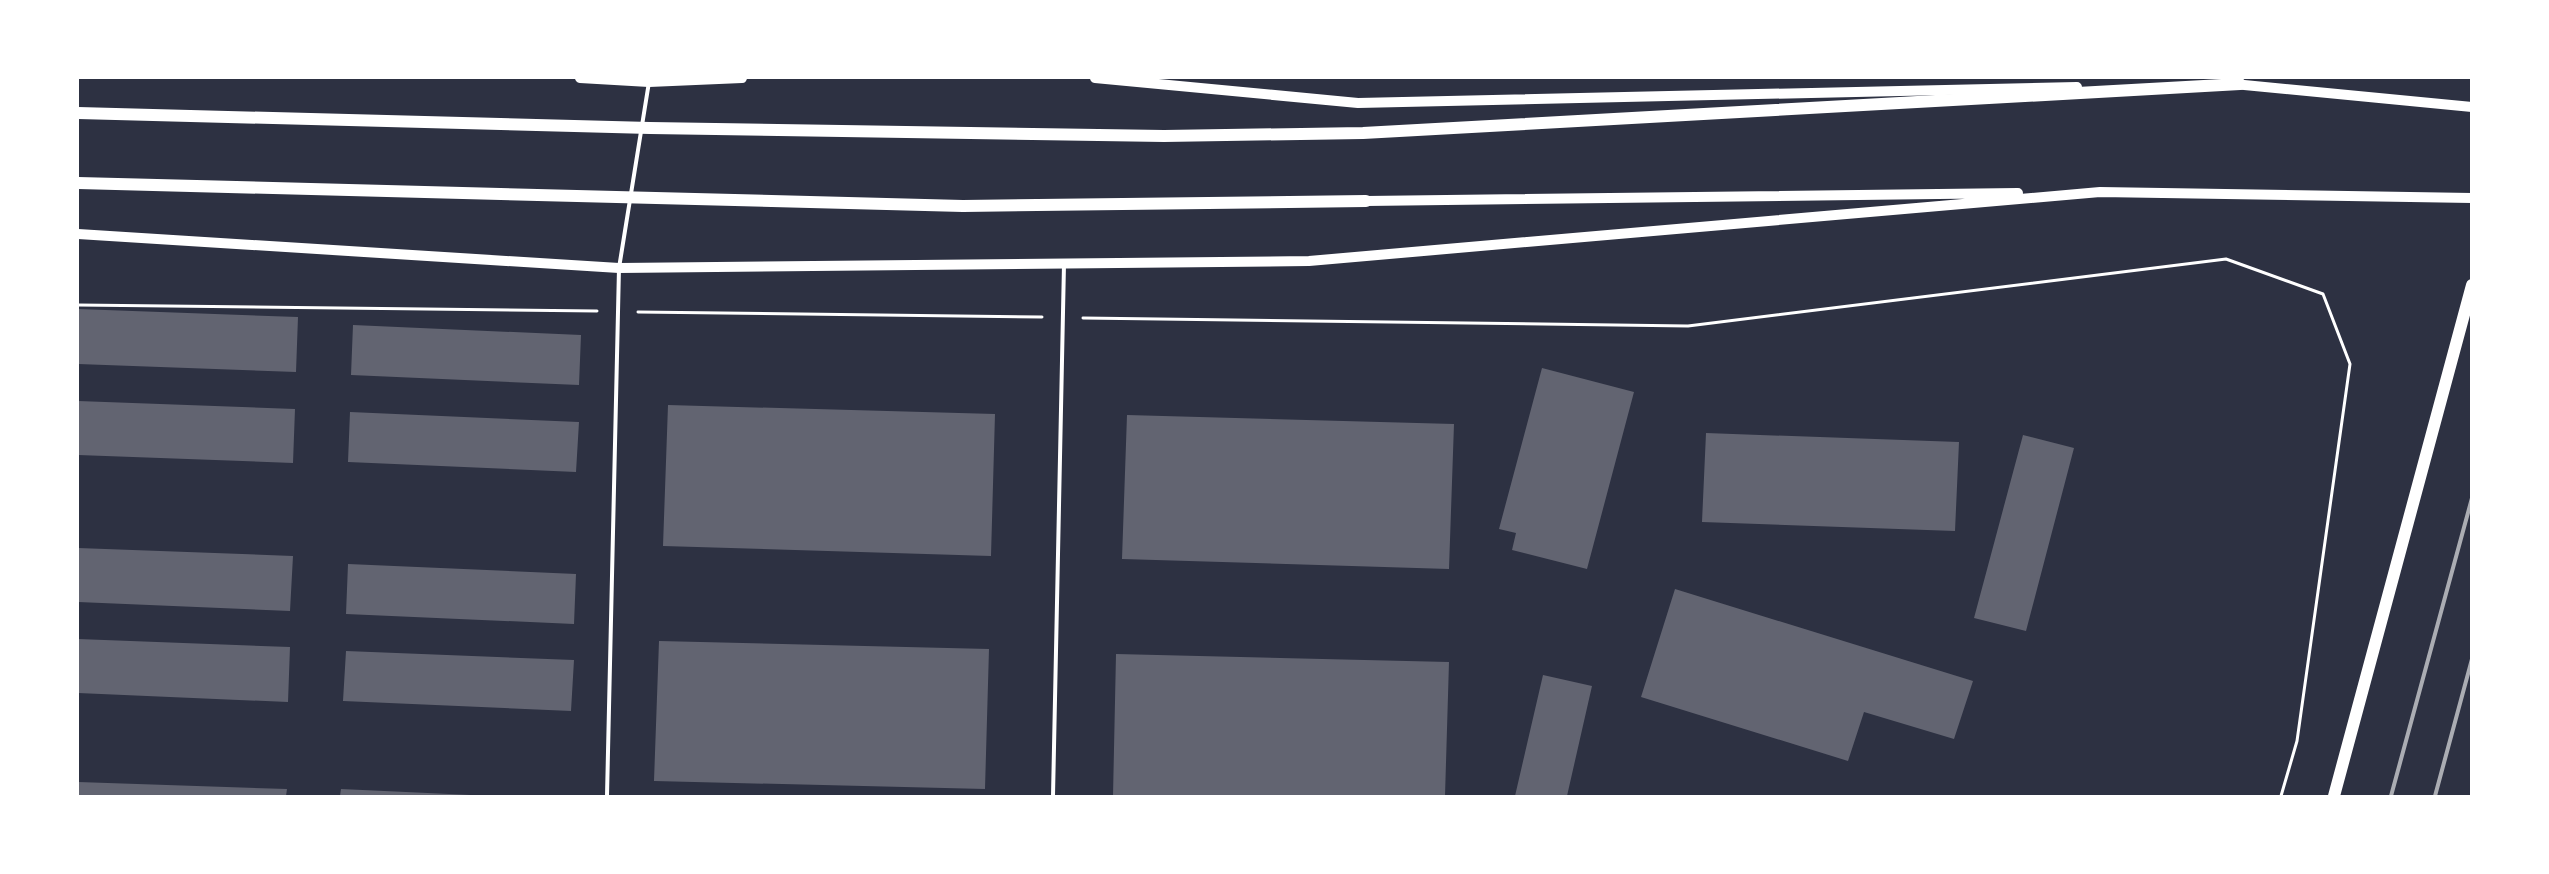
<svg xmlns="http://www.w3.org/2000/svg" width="2549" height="874" viewBox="0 0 2549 874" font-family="'IBM Plex Serif',serif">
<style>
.building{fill:#626471}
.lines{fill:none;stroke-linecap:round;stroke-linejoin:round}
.path{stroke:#fff;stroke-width:3}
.service{stroke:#fff;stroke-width:4}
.secondary{stroke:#fff;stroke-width:10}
.primary{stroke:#fff;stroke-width:12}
.rail{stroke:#abadb3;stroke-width:4}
</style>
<rect width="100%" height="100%" fill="#2d3142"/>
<!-- building -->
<path class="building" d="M78,309L298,317L296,372L78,364Z
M353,325L581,335L579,385L351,375Z
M1542,368L1634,392L1587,569L1512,550L1516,533L1499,529Z
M78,401L295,409L293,463L78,455Z
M668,405L995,414L991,556L663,546Z
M350,412L579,422L576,472L348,462Z
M1127,415L1454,424L1449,569L1122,559Z
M1706,433L1959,442L1955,531L1702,522Z
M2023,435L2074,448L2026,631L1974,618Z
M78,548L293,556L290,611L78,602Z
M348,564L576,574L574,624L346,614Z
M1675,589L1973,681L1954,739L1864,712L1848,761L1641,697Z
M78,639L290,647L288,702L78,693Z
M659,641L989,649L985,789L654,781Z
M346,651L574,660L571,711L343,701Z
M1116,654L1449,662L1445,796H1113Z
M1543,675L1592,686L1567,796H1515Z
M78,782L287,789L286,796H78Z
M341,789L471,795V796H340Z"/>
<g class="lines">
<!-- path -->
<path class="path" d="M78,305L597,311
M638,312L1042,317
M1083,318L1688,326L2226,259L2323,294L2350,364L2297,741L2281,796"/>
<!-- service -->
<path class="service" d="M607,796L619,268L649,82
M1053,796L1064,264"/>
<!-- secondary -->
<path class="secondary" d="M580,78L649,82L742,78
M1095,78L1358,103L2077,87
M2234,84L2472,107
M1366,201L2018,193
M78,234L619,268L1309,261L2100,192L2472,198"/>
<!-- primary -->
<path class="primary" d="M78,113L650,128L1164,136L1363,133L2240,84
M78,183L963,206L1366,201
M2334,796L2472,285"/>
<!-- rail -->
<path class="rail" d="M2391,796L2472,498
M2435,796L2472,659"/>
</g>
<!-- border -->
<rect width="2549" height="874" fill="none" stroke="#ffffff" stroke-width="158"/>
</svg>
